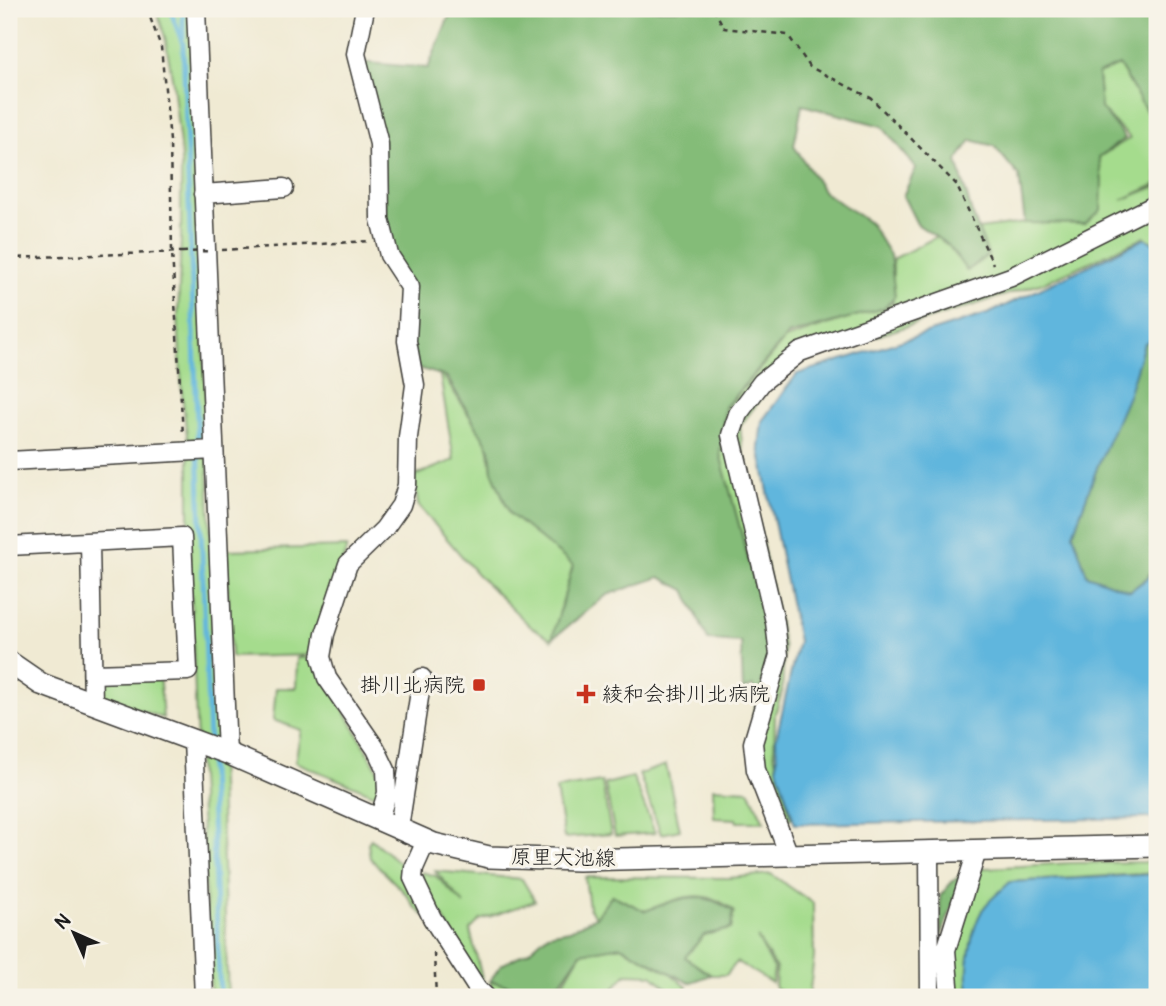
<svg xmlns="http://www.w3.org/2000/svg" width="1166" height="1006" viewBox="0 0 1166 1006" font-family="Pangolin,'Klee One',sans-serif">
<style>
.green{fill:#a5dc8d;stroke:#607c54;stroke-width:2}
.forest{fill:#84bc78;stroke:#506c4a;stroke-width:2}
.water{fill:#60b6dd;stroke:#3e697c;stroke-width:2}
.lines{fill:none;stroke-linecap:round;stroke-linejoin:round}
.stream{stroke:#60b6dd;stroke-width:5}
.minor-casing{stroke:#3c3b37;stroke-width:21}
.major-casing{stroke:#3c3b37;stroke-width:24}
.path{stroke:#3c3b37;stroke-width:2.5;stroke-dasharray:5 5;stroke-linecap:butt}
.minor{stroke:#fff;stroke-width:18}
.major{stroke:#fff;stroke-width:21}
.path-bridge{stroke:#3c3b37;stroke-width:2.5;stroke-dasharray:5 5;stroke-linecap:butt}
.poi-dot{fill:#c8321e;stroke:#f7f3e8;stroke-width:2.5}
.labels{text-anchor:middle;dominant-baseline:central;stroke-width:6;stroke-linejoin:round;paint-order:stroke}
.poi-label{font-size:21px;fill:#1c1c1c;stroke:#f7f3e8;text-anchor:end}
.street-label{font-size:21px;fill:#1c1c1c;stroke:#f7f3e8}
</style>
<rect width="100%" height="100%" fill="#f7f3e8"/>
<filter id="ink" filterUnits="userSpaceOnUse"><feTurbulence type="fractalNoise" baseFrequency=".0143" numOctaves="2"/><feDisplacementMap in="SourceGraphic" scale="14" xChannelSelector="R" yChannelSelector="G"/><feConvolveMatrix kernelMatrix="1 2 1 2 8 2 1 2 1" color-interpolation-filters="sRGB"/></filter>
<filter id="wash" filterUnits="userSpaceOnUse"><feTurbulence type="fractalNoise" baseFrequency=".00686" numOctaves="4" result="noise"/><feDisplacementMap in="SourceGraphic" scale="28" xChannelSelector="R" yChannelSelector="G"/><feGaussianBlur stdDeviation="1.57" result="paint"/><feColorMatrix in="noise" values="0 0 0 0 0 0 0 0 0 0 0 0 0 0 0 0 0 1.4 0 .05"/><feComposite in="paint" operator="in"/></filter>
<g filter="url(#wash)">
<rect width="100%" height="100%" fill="#f0ead3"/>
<!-- green -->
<path class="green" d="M156,9H191L228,997H211L196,722L189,535V452L182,394L178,316L181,237V155L173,83L165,37Z
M1119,65L1157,129V184L1122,200L1157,186V246L1145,237L1043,283L823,353L783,370L740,426L743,452L784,648L782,692L775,714L774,755L791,818L783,822L761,749L765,719L753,716L771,644L720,454L724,411L785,339L893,303V259L936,237L948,245L988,255L978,229L1025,223L1102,182L1099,157L1130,138L1101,109L1098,74Z
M439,369L488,445L492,471L510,514L573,565L552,639L531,627L477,574L418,505L414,476L454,460Z
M347,547L314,655L231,657L226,550Z
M297,658H315L380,774L378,796L295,762L301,730L273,720L276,688H296Z
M159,672L163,718L94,695L93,674Z
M666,765L680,830L661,834L639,774Z
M633,777L655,833L615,836L605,784Z
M602,782L611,834L564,838L556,789Z
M713,788L749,790L764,822H737L736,819L714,818Z
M371,839L401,864L425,916L415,908L407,895L370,858L368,843Z
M1157,862V873L1010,882L968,990L971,997H951L957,917L971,869L1070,863Z
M435,871L522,879L535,901L480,920L470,930L483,982L469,967L443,917L421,883L422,872L436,876L464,904Z
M771,874L813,903L814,957L809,997H792L775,989L776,968L757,937L774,969L772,983L737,962L726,975H711L684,957L704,935L731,929L734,911C703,885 678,899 645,911L612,895L596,917L589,908L585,877L729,878Z
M621,946L670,973L687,987L683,994H674L652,975L626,974L607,997H502L493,993L490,981L518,988L563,984L581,953Z"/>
<!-- forest -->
<path class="forest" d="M452,9H1157V129L1119,65L1098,74L1101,108L1125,138L1099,157L1102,182L1101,210L1085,224L1025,223L1019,176L994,146L971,140L957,161L971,210L988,255L967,271L948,245L917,224L903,196L916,168L882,126L802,105L794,146L824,192L870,223L890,255L895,296L884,308L788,335L725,407L720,454L771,644L758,697L753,686L743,690L741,642L708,640L685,590L660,577L607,595L552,639L573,565L510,514L492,471L490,449L447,377L412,366L408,284L389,255L379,141L358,62L428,68Z
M1157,335V558L1148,577L1130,591L1087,575L1073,534L1098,465L1131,384L1144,344Z
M965,872L941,936L940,896L952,882Z
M612,895L645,911C681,898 698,888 733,911L731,929L704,935L685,957L711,975L689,983L621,946L581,953L560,983L518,988L490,981L501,965L529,951L548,934L570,930L596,917Z"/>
<!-- water -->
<path class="water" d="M1146,238L1157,246V335L1144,344L1128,396L1098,465L1073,534L1087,575L1130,591L1157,571V818L795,824L777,768L776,739L798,641L759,447L762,421L797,374L990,313Z
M1157,874V997H971C963,976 971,923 986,905C993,897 1002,890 1010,882Z"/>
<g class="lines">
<!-- stream -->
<path class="stream" d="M170,9L183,44L209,741
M183,37V9
M209,751L220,997"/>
</g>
</g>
<g filter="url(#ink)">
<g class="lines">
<defs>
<path id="minor" d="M196,9L227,753
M365,9L356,54L379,144L380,219L389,255L410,287L407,341L415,385L408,437L407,485L401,505L384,529L348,564L325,634L321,657L327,678L376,749L386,770L387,793L379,819
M203,194L284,188
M9,461L214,450
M90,542L93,704
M9,546L182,537L188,671L93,674
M193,740L204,997
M399,828L422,678
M426,841L414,868L413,878L432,918L477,988L486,997
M929,852L930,997
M789,855L756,770L753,743L779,655L775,622L731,435L738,414L762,382L800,352L1011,277L1157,204
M950,997L946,950L977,851"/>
<path id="major" d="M9,662L41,684L227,753L434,844L489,857L578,860L1157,846"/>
</defs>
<!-- minor casing -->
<use href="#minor" class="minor-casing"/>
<!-- major casing -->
<use href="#major" class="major-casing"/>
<!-- path -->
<path class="path" d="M147,9L161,47L170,141L172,252L183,435
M714,9L724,28L788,35L810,67L871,98L956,184L993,264
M222,250L369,241
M9,258L182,252
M434,953L436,997"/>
<!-- minor -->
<use href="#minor" class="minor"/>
<!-- major -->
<use href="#major" class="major"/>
<!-- path-bridge -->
<path class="path-bridge" d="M182,252L212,251"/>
</g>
</g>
<!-- markers -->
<g class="poi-dot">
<rect x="472" y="678" width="14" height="14" rx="3.5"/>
<path d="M582.5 683.5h7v7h7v7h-7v7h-7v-7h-7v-7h7z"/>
</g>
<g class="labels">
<!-- poi labels -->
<g class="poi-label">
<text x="465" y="685">掛川北病院</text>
<text x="602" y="694" text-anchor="start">綾和会掛川北病院</text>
</g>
<!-- street labels -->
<g class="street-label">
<text transform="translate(563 858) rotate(1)">原里大池線</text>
</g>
</g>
<!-- margin -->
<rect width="1166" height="1006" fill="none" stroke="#f7f3e8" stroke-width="35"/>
<!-- north arrow -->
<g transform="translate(74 933) rotate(315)" stroke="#f7f3e8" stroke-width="5" paint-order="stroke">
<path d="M0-5L12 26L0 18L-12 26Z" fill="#1c1c1c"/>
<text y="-10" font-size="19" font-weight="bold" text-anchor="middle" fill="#1c1c1c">N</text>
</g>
</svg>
